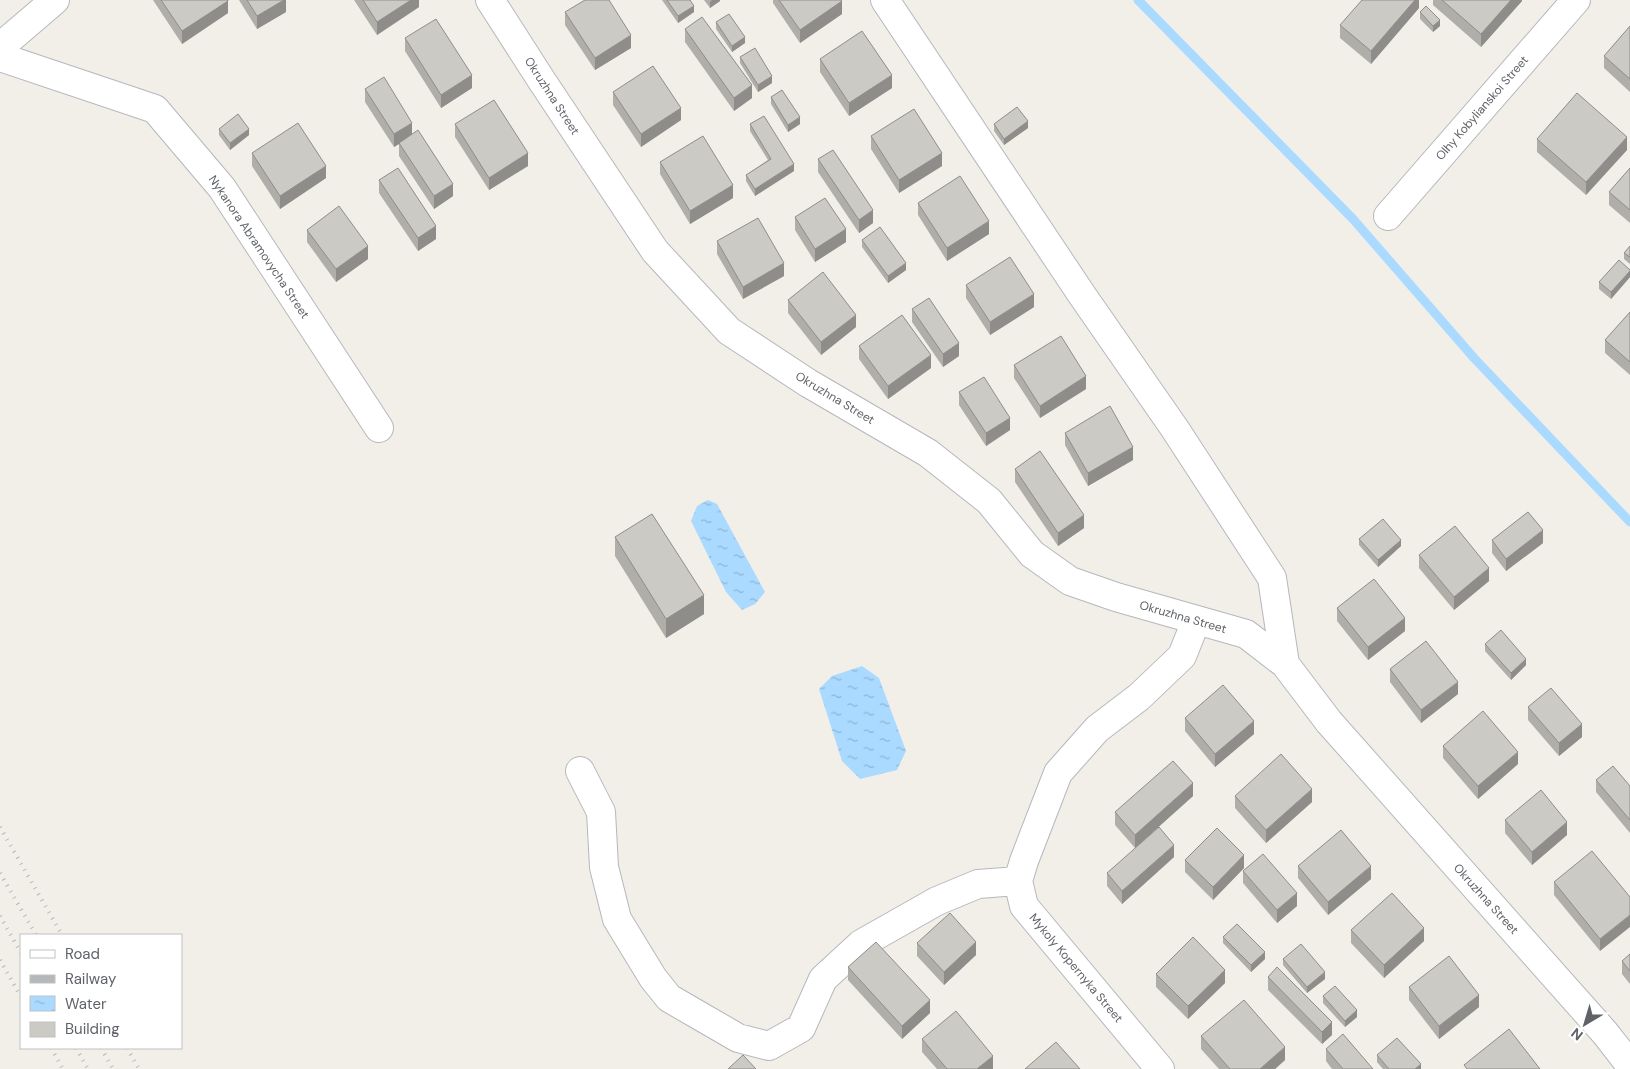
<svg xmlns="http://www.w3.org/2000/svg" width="1630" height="1069" viewBox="0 0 1630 1069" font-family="'DM Sans',sans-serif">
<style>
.water{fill:url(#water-ripples)}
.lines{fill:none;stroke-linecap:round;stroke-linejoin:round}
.stream{stroke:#aadaff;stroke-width:9}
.street-casing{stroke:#b5b8bc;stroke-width:30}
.street{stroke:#fff;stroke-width:28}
.rail{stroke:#b6b7b8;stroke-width:4;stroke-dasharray:1 6;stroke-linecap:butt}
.wall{fill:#afaea9}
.shaded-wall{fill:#8f8d8a}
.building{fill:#cccac5;stroke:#8f8d8a}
.labels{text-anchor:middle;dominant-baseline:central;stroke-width:4;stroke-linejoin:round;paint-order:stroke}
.street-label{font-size:12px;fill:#5f6368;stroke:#fff}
</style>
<defs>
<pattern id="water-ripples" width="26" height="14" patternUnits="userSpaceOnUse" patternTransform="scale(1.25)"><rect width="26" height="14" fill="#aadaff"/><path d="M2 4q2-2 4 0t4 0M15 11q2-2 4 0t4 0" fill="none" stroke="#8eb4d2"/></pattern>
</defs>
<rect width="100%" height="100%" fill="#f1efe8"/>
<!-- water -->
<path class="water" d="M708,500L717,504L765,592L755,604L742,610L726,592L691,521L697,506Z
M862,666L879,678L906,751L897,770L860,779L842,761L819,689L832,676Z"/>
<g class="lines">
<!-- stream -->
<path class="stream" d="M1138,0L1353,219L1474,358L1630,522"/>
<defs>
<path id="street" d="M490,0L542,81L655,251L729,331L808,383L928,453L989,501L1032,554L1070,581L1116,597L1246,634L1285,664L1329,722L1605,1033L1630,1065
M885,0L1082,295L1175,429L1272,578L1285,664
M0,47L55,0
M0,57L155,109L222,188L379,428
M1388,216L1576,0
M580,771L601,812L604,867L617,919L653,978L669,998L700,1016L738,1038L769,1046L801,1028L823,979L861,944L937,901L978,884L1018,881
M1160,1069L1024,906L1018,881L1024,861L1058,773L1097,729L1139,697L1182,656L1196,621"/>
</defs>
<!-- street casing -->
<use href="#street" class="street-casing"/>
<!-- street -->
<use href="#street" class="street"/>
<!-- rail -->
<path class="rail" d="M0,827L62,935
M0,873L36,935
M0,916L21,953
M0,960L21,997
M51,1048L63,1069
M76,1048L88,1069
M101,1048L113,1069
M127,1048L139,1069"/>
</g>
<!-- wall -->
<path class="wall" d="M153,0H228V13L182,44Z
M239,0H286V12L257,29Z
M354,0H419V7L377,35Z
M662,0H690L694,12L678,23Z
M704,0H720V1L710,8Z
M773,0H841L842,14L800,43L773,3Z
M1419,0V8L1371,64L1340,38V25Z
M1433,0H1522V1L1481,47L1433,5Z
M565,12L631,48L595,70L565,25Z
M1420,12L1440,26L1433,32L1420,19Z
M716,22L745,43L732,52L716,29Z
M1630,26V92L1604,68V56Z
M685,29L752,98L734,111L685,42Z
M405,38L472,88L441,108L405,51Z
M740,57L772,83L758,92L740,63Z
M820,59L892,88L849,116L820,72Z
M365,89L412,134L453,196L434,209L399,156V144L394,147L365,102Z
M613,92L681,120L641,147L613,105Z
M771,97L800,124L788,132L771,104Z
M455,124L528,166L489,190L455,137Z
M750,124L794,171L755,196L746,181V175L768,160L750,131Z
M994,124L1028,128L1004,145L994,131Z
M219,129L249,135L230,150L219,135Z
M871,136L942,166L899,193L871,149Z
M1537,139L1627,150L1586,195L1537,152Z
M252,153L326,178L280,209L252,166Z
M818,159L873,223L859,233L818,172Z
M660,162L733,198L690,224L660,174Z
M1630,168V223L1609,205V192Z
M379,180L436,239L418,251L379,193Z
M918,203L989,234L947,261L918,215Z
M795,217L846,242L815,262L795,230Z
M307,230L368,259L336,282L307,242Z
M862,240L906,270L888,283L862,247Z
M717,241L784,276L743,299L717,254Z
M1630,246V264L1624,259V253Z
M1630,270V277L1611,299L1599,289V282Z
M966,285L1034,307L990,335L966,298Z
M788,300L856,327L821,355L788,313Z
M912,309L959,356L943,367L912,322Z
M1630,312V375L1605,353V340Z
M859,346L931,368L888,399L859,359Z
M1014,365L1086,389L1040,418L1014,378Z
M959,392L1010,430L986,446L959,405Z
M1065,433L1133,460L1088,486L1065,445Z
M1015,469L1084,528L1058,546L1015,482Z
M615,537L704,614L666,638L615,556Z
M1359,539L1401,546L1378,567L1359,545Z
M1492,540L1543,543L1506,571L1492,553Z
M1419,555L1489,581L1454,610L1419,568Z
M1337,608L1405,631L1368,660L1337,621Z
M1485,644L1526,665L1511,680L1485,651Z
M1390,669L1458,694L1421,723L1390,682Z
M1528,707L1582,737L1559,756L1528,720Z
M1185,718L1254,734L1215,767L1185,731Z
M1443,746L1518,764L1478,799L1443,758Z
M1596,780L1630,786V833L1596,792Z
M1193,796L1135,848L1115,825V812Z
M1235,796L1312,802L1266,843L1235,808Z
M1505,820L1567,835L1532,865L1505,833Z
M1174,857L1122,904L1107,886V873Z
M1185,860L1244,868L1213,900L1185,872Z
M1298,866L1371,879L1328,915L1298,878Z
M1243,871L1297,906L1277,923L1243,883Z
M1554,882L1630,897L1600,951L1554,895Z
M1351,930L1424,941L1384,978L1351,943Z
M1223,937L1265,959L1251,972L1223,943Z
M917,943L976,955L944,985L917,956Z
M1630,954V984L1622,974V961Z
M1283,959L1325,979L1307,993L1283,965Z
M848,967L930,1013L902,1039L848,980Z
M1156,974L1225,983L1188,1019L1156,987Z
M1268,977L1332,1035L1322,1044L1268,990Z
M1409,987L1479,1007L1439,1039L1409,1000Z
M1323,996L1357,1017L1345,1027L1323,1003Z
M1201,1036L1285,1060L1275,1069H1219L1201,1049Z
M922,1039L993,1069H937L922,1052Z
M1326,1049L1373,1069H1332L1326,1061Z
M1377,1055L1421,1069H1383L1377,1062Z"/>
<!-- shaded-wall -->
<path class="shaded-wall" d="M284,0H286V12L257,29V16Z
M411,0H419V7L377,35V22Z
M712,0H720V1L710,8V2Z
M1415,0H1419V8L1371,64V51Z
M1511,0H1522V1L1481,47V34Z
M228,1V13L182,44V31Z
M842,1V14L800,43V30Z
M694,6V12L678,23V16Z
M1440,20V26L1433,32V26Z
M631,35V48L595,70V58Z
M745,37V43L732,52V46Z
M472,75V88L441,108V95Z
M892,75V88L849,116V103Z
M772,76V83L758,92V85Z
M752,85V98L734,111V98Z
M681,108V120L641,147V134Z
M800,117V124L788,132V125Z
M1028,121V128L1004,145V139Z
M412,123V136L394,147V134Z
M249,129V135L230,150V143Z
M1627,137V150L1586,195V182Z
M528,153V166L489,190V178Z
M942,153V166L899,193V180Z
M794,164V171L755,196V189Z
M326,166V178L280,209V196Z
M453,184V196L434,209V196Z
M733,185V198L690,224V211Z
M873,210V223L859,233V220Z
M989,221V234L947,261V248Z
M436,226V239L418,251V238Z
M846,229V242L815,262V249Z
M368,246V259L336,282V269Z
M784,263V276L743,299V287Z
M906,263V270L888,283V276Z
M1630,271V277L1611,299V292Z
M1034,294V307L990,335V322Z
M856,315V327L821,355V342Z
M959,343V356L943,367V354Z
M931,355V368L888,399V386Z
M1086,376V389L1040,418V406Z
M1010,418V430L986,446V433Z
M1133,447V460L1088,486V473Z
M1084,515V528L1058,546V533Z
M1543,530V543L1506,571V559Z
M1401,540V546L1378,567V560Z
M1489,568V581L1454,610V597Z
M704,595V614L666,638V619Z
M1405,618V631L1368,660V647Z
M1526,659V665L1511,680V673Z
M1458,682V694L1421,723V710Z
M1254,721V734L1215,767V754Z
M1582,724V737L1559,756V743Z
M1518,752V764L1478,799V786Z
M1193,783V796L1135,848V835Z
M1312,789V802L1266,843V830Z
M1567,822V835L1532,865V852Z
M1174,845V857L1122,904V891Z
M1244,855V868L1213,900V887Z
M1371,866V879L1328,915V902Z
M1297,893V906L1277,923V910Z
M1630,915V927L1600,951V939Z
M1424,928V941L1384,978V965Z
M976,942V955L944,985V972Z
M1265,952V959L1251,972V965Z
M1225,970V983L1188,1019V1006Z
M1325,972V979L1307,993V987Z
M1479,995V1007L1439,1039V1026Z
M930,1000V1013L902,1039V1026Z
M1357,1010V1017L1345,1027V1021Z
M1332,1022V1035L1322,1044V1032Z
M1285,1047V1060L1275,1069H1260Z
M993,1056V1069H977Z
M1421,1064V1069H1415Z"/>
<!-- building -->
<path class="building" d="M161,0H228V1L182,31Z
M247,0H284L257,16Z
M363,0H411L377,22Z
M585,0H609L631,35L595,58L565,12Z
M667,0H690L694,6L678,16Z
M779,0H841L842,1L800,30Z
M1362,0H1415L1371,51L1340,25Z
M1442,0H1511L1481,34Z
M1426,6L1440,20L1433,26L1420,12Z
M729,14L745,37L732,46L716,22Z
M702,17L752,85L734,98L685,29Z
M436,19L472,75L441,95L405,38Z
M1630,26V79L1604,56Z
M862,31L892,75L849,103L820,59Z
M755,48L772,76L758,85L740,57Z
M653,66L681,108L641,134L613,92Z
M384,77L412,123L394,134L365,89Z
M782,90L800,117L788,125L771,97Z
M1577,93L1627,137L1586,182L1537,139Z
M494,100L528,153L489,178L455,124Z
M1017,107L1028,121L1004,139L994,124Z
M914,109L942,153L899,180L871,136Z
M238,114L249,129L230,143L219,129Z
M764,116L794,164L755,189L746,175L771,159L750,124Z
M298,123L326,166L280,196L252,153Z
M418,130L453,184L434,196L399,143Z
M703,136L733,185L690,211L660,162Z
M833,150L873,210L859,220L818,159Z
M398,168L436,226L418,238L379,180Z
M1630,168V210L1609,192Z
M960,176L989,221L947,248L918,203Z
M825,198L846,229L815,249L795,217Z
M339,206L368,246L336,269L307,230Z
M758,218L784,263L743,287L717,241Z
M880,227L906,263L888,276L862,240Z
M1630,246V257L1624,253Z
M1010,257L1034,294L990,322L966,285Z
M1619,260L1630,270V271L1611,292L1599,282Z
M823,272L856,315L821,342L788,300Z
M929,298L959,343L943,354L912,309Z
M1630,312V362L1605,340Z
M902,315L931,355L888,386L859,346Z
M1061,336L1086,376L1040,406L1014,365Z
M984,377L1010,418L986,433L959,392Z
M1110,406L1133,447L1088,473L1065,433Z
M1040,451L1084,515L1058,533L1015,469Z
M1528,512L1543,530L1506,559L1492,540Z
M652,514L704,595L666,619L615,537Z
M1383,519L1401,540L1378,560L1359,539Z
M1455,526L1489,568L1454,597L1419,555Z
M1374,579L1405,618L1368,647L1337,608Z
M1501,630L1526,659L1511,673L1485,644Z
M1426,641L1458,682L1421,710L1390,669Z
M1223,685L1254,721L1215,754L1185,718Z
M1551,688L1582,724L1559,743L1528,707Z
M1483,711L1518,752L1478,786L1443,746Z
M1281,754L1312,789L1266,830L1235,796Z
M1173,761L1193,783L1135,835L1115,812Z
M1613,766L1630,786V820L1596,780Z
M1541,790L1567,822L1532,852L1505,820Z
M1159,827L1174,845L1122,891L1107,873Z
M1217,828L1244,855L1213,887L1185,860Z
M1341,830L1371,866L1328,902L1298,866Z
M1592,851L1630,897V915L1600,939L1554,882Z
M1263,854L1297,893L1277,910L1243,871Z
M1392,893L1424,928L1384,965L1351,930Z
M950,913L976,942L944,972L917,943Z
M1237,924L1265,952L1251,965L1223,937Z
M1193,937L1225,970L1188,1006L1156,974Z
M876,942L930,1000L902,1026L848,967Z
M1301,944L1325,972L1307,987L1283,959Z
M1630,954V971L1622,961Z
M1449,956L1479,995L1439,1026L1409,987Z
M1277,967L1332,1022L1322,1032L1268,977Z
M1335,986L1357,1010L1345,1021L1323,996Z
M1244,1000L1285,1047L1260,1069H1230L1201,1036Z
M956,1011L993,1056L977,1069H947L922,1039Z
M1509,1029L1540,1069H1467L1464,1065Z
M1343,1034L1373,1069H1343L1326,1049Z
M1397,1038L1421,1064L1415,1069H1389L1377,1055Z
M1056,1042L1080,1069H1025Z
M743,1055L756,1069H728Z"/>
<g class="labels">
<!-- street labels -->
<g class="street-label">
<text transform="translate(552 96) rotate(57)">Okruzhna Street</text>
<text transform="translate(1482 108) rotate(-49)">Olhy Kobylianskoi Street</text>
<text transform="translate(259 247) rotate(56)">Nykanora Abramovycha Street</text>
<text transform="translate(835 398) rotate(31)">Okruzhna Street</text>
<text transform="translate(1183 617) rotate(16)">Okruzhna Street</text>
<text transform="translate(1486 899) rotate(48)">Okruzhna Street</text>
<text transform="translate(1076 968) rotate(50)">Mykoly Kopernyka Street</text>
</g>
</g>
<!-- legend -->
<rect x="20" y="934" width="162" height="115" fill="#ffffff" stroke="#bfc1c3"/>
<rect x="30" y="950" width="25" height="8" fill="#ffffff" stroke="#bfc1c3"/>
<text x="65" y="959" font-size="15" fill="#5f6368">Road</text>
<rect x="30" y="975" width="25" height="8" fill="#b6b7b8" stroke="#bfc1c3"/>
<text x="65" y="984" font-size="15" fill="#5f6368">Railway</text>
<rect x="30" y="996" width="25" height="15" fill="url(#water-ripples)" stroke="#bfc1c3"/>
<text x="65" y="1009" font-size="15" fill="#5f6368">Water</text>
<rect x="30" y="1022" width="25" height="15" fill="#cccac5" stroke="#bfc1c3"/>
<text x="65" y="1034" font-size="15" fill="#5f6368">Building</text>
<!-- north arrow -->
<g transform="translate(1585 1024) rotate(218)" stroke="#ffffff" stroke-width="4" paint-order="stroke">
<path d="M0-4L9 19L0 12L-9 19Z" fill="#5f6368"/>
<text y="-8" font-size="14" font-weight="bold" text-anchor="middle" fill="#5f6368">N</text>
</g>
</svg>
